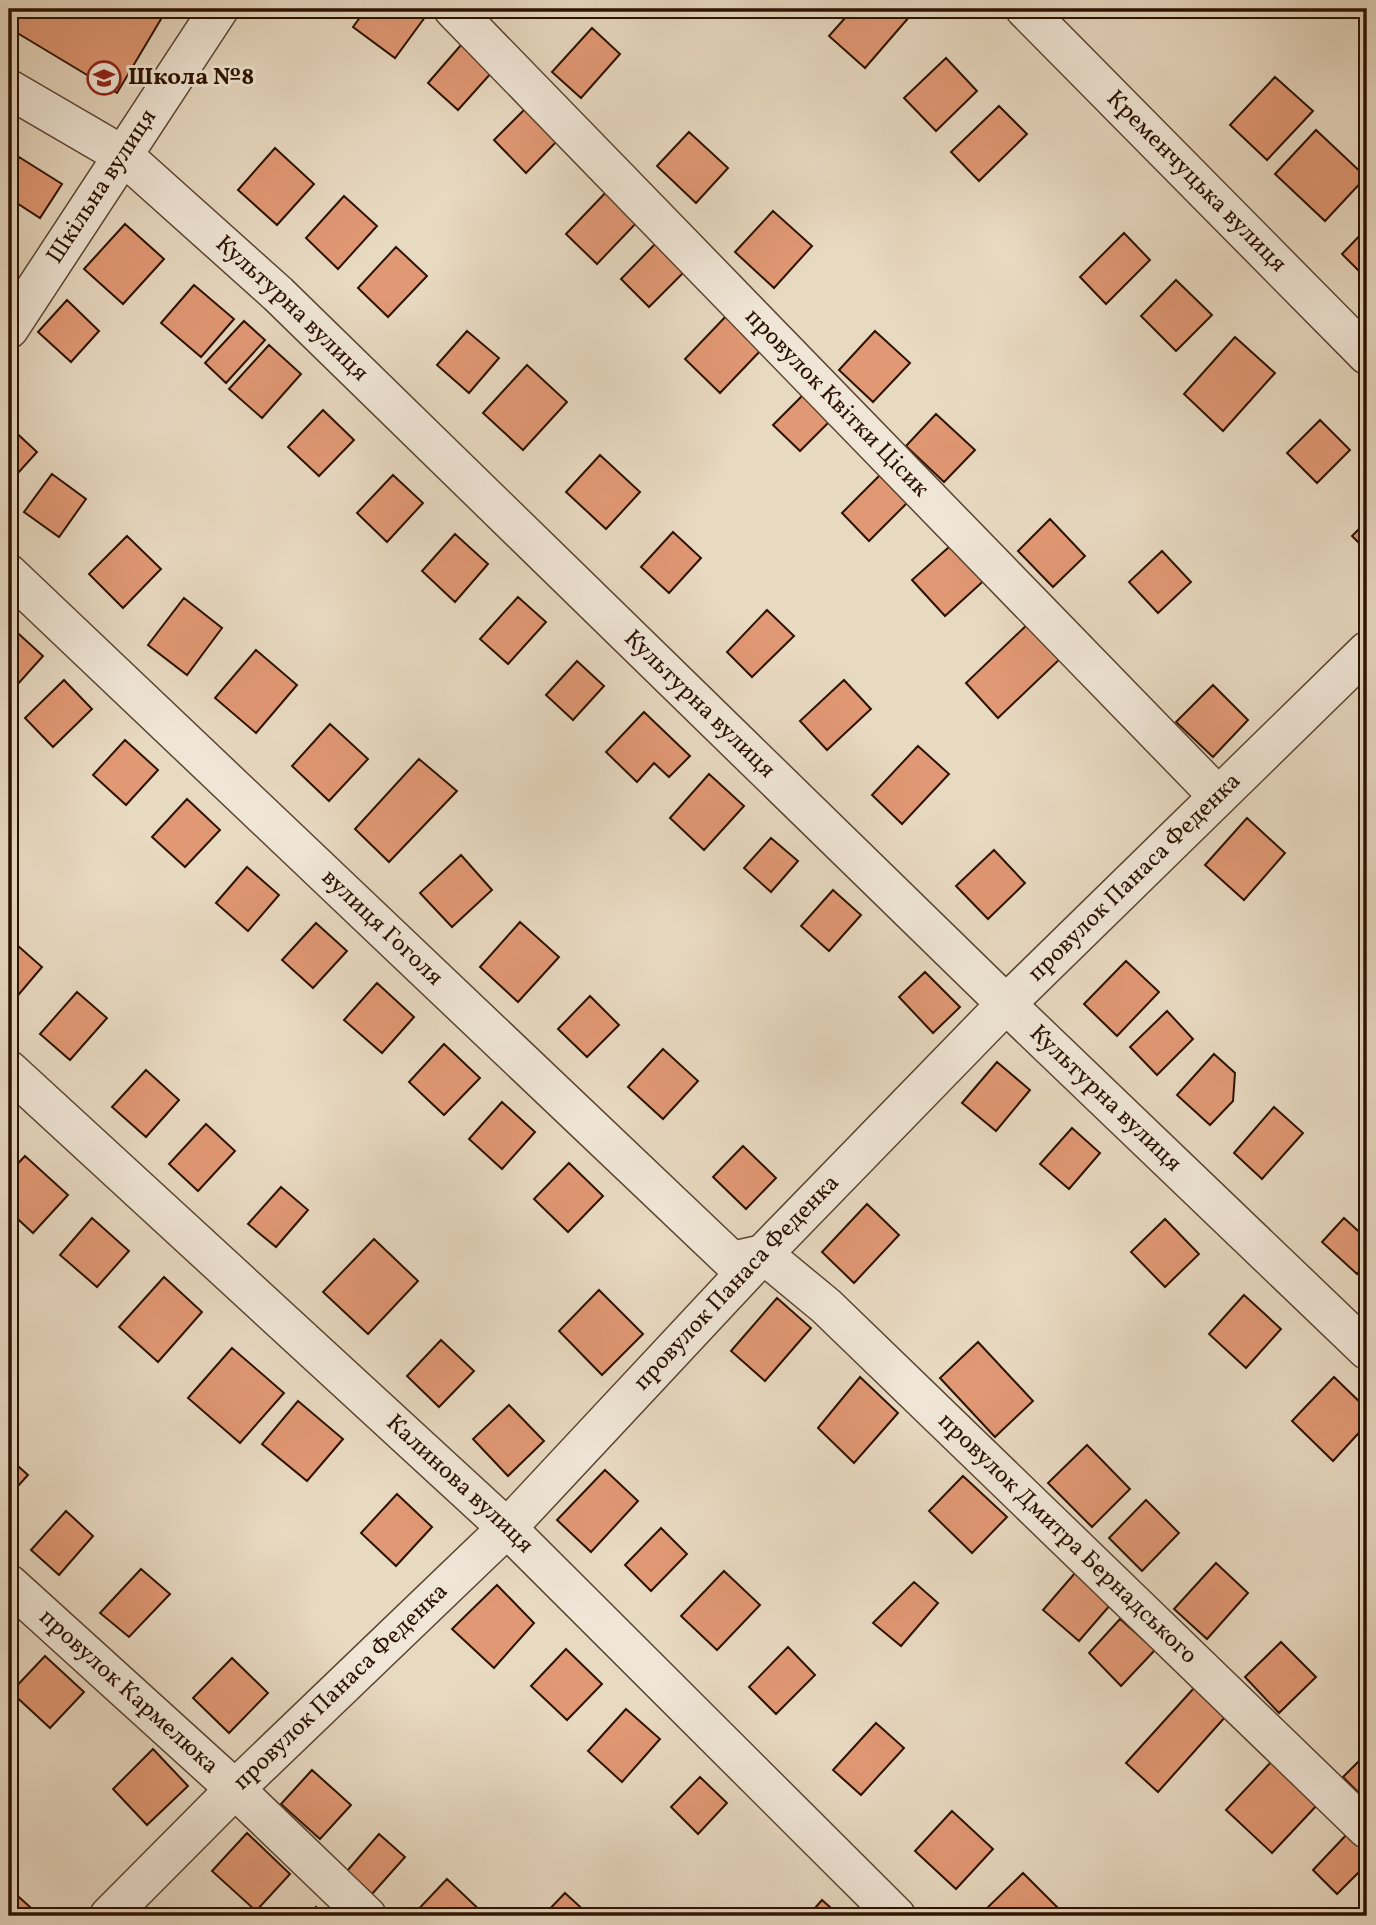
<svg xmlns="http://www.w3.org/2000/svg" width="1376" height="1925" viewBox="0 0 1376 1925" font-family="Vollkorn,serif">
<style>
.building{fill:#e19874;stroke:#2c1200;stroke-width:2}
.lines{fill:none;stroke-linecap:round;stroke-linejoin:round}
.minor-casing{stroke:#5b4430;stroke-width:41}
.minor{stroke:#f0e6d7;stroke-width:38}
.labels{text-anchor:middle;dominant-baseline:central;stroke-width:6;stroke-linejoin:round;paint-order:stroke}
.poi-label{font-size:24px;font-weight:bold;fill:#2c1200;stroke:#f0e6d7;text-anchor:start}
.street-label{font-size:24px;fill:#2c1200;stroke:#f0e6d7}
</style>
<rect width="100%" height="100%" fill="#e8d9c1"/>
<filter id="stains"><feTurbulence type="fractalNoise" baseFrequency=".00286" numOctaves="4"/><feColorMatrix values="0 0 0 0 .2 0 0 0 0 .09 0 0 0 0 .02 0 0 0 .5 -.17"/></filter>
<radialGradient id="worn" r=".72"><stop offset=".6" stop-color="#630" stop-opacity="0"/><stop offset="1" stop-color="#630" stop-opacity=".3"/></radialGradient>
<!-- building -->
<path class="building" d="M9,9H167L117,93L9,28Z
M366,9H422L428,13L395,58L353,27Z
M853,9H902L910,16L865,68L829,36Z
M592,28L620,54L581,98L552,72Z
M461,45L492,72L458,110L428,83Z
M946,58L977,91L936,131L904,98Z
M1275,77L1313,111L1267,160L1230,125Z
M999,106L1027,134L979,181L951,152Z
M527,107L559,139L526,173L494,140Z
M1316,130L1366,177L1325,221L1275,174Z
M689,132L728,168L696,203L657,166Z
M275,148L314,184L277,225L238,190Z
M19,157L62,184L40,218L9,198V173Z
M610,188L641,218L597,264L566,234Z
M344,196L377,226L338,269L306,238Z
M773,211L812,246L774,288L735,252Z
M125,224L164,259L123,304L84,269Z
M1367,228V279L1342,254Z
M1124,233L1150,260L1106,304L1080,277Z
M658,241L687,269L649,307L621,279Z
M396,247L427,276L388,317L358,288Z
M1176,280L1212,315L1176,351L1141,316Z
M194,285L234,319L201,357L161,323Z
M67,300L99,331L71,362L38,332Z
M729,313L764,347L720,393L685,359Z
M244,321L265,340L226,383L205,363Z
M467,331L499,358L469,393L437,365Z
M875,331L910,363L873,402L839,370Z
M1235,337L1275,373L1223,431L1184,394Z
M269,345L301,374L262,418L229,389Z
M527,365L567,402L523,450L483,413Z
M805,393L832,419L800,451L773,425Z
M323,410L354,440L319,476L288,447Z
M936,414L975,450L944,482L906,446Z
M1320,420L1350,450L1317,483L1287,453Z
M9,426L37,452L9,483Z
M600,455L640,492L606,529L566,492Z
M52,474L86,499L59,537L24,512Z
M881,474L908,502L869,541L842,513Z
M393,475L423,503L387,542L357,513Z
M1050,519L1085,556L1053,587L1018,551Z
M1367,521V551L1352,536Z
M673,532L701,558L669,593L641,567Z
M455,534L488,564L455,602L422,571Z
M127,536L161,569L123,608L89,574Z
M958,539L990,575L945,616L912,580Z
M1162,551L1191,582L1158,613L1129,582Z
M518,597L546,622L508,664L480,639Z
M184,598L222,628L187,675L148,645Z
M767,610L794,636L752,677L727,652Z
M1031,621L1064,655L998,718L966,683Z
M9,625L43,656L9,694Z
M256,650L297,685L256,733L215,698Z
M577,661L604,686L573,720L546,695Z
M64,680L92,709L53,747L25,718Z
M844,680L871,709L827,750L800,721Z
M1213,685L1248,720L1213,757L1176,722Z
M644,712L690,756L669,777L654,763L637,782L606,752Z
M330,724L368,759L329,801L292,766Z
M125,740L158,770L126,805L93,775Z
M918,746L949,774L902,824L872,795Z
M419,759L457,791L389,862L355,829Z
M709,774L744,806L704,850L670,818Z
M187,799L220,830L185,867L152,837Z
M1247,818L1285,853L1244,900L1205,865Z
M771,838L798,861L771,892L744,868Z
M994,850L1025,883L988,919L956,886Z
M461,855L492,890L452,927L420,893Z
M247,867L279,895L248,931L216,903Z
M833,890L861,915L829,951L801,926Z
M520,922L559,957L518,1002L480,967Z
M316,923L347,951L313,988L282,960Z
M9,938L42,967L9,1006Z
M1126,961L1159,992L1117,1036L1084,1004Z
M925,972L960,1007L933,1033L899,997Z
M377,983L414,1017L382,1053L344,1020Z
M77,992L107,1018L70,1060L40,1034Z
M590,996L619,1025L587,1057L558,1029Z
M1167,1011L1193,1039L1157,1075L1130,1047Z
M444,1044L480,1078L444,1115L409,1082Z
M663,1049L698,1081L663,1119L628,1087Z
M1214,1054L1235,1073L1233,1101L1210,1125L1177,1095Z
M997,1062L1030,1090L996,1131L962,1103Z
M146,1070L179,1100L146,1137L112,1107Z
M502,1102L535,1132L502,1169L469,1139Z
M1274,1107L1303,1133L1262,1179L1234,1153Z
M206,1124L235,1151L198,1191L169,1164Z
M1072,1128L1100,1153L1069,1189L1040,1164Z
M743,1146L776,1178L746,1209L713,1177Z
M25,1156L68,1195L33,1233L9,1211V1173Z
M569,1163L603,1196L568,1232L534,1199Z
M281,1187L308,1210L276,1247L248,1224Z
M867,1204L899,1235L854,1283L822,1252Z
M92,1218L129,1251L97,1287L60,1255Z
M1344,1218L1367,1239V1263L1357,1274L1322,1242Z
M1165,1219L1199,1254L1165,1287L1131,1252Z
M374,1239L418,1281L368,1334L323,1292Z
M164,1277L202,1312L158,1362L119,1327Z
M599,1290L643,1334L602,1375L559,1331Z
M1244,1295L1281,1329L1246,1368L1209,1334Z
M777,1298L811,1328L765,1381L731,1351Z
M441,1340L474,1371L439,1407L407,1376Z
M978,1342L1033,1401L995,1437L940,1378Z
M232,1348L284,1393L240,1443L188,1398Z
M860,1377L898,1413L854,1463L818,1428Z
M1334,1377L1367,1409V1424L1333,1461L1292,1421Z
M298,1401L343,1439L307,1481L262,1444Z
M509,1405L544,1441L508,1476L473,1439Z
M1087,1445L1130,1489L1092,1527L1048,1483Z
M9,1458L28,1475L9,1496Z
M605,1470L638,1501L591,1552L557,1520Z
M963,1476L1007,1517L972,1553L929,1511Z
M397,1494L432,1527L396,1566L361,1533Z
M1146,1500L1179,1533L1142,1571L1109,1538Z
M66,1511L93,1536L59,1575L31,1550Z
M661,1528L687,1554L651,1591L625,1565Z
M1216,1563L1248,1593L1207,1639L1174,1609Z
M141,1569L170,1594L129,1637L100,1613Z
M724,1571L760,1605L717,1650L681,1616Z
M1075,1573L1111,1604L1079,1641L1043,1610Z
M914,1582L938,1603L901,1646L873,1623Z
M497,1585L534,1623L494,1668L452,1629Z
M1120,1619L1155,1650L1121,1686L1089,1653Z
M1281,1642L1316,1677L1279,1713L1245,1677Z
M788,1647L815,1675L776,1714L749,1687Z
M566,1649L602,1684L567,1720L531,1686Z
M45,1656L84,1692L50,1728L11,1692Z
M232,1658L268,1693L229,1733L193,1698Z
M1194,1688L1226,1716L1158,1792L1126,1763Z
M626,1709L660,1739L622,1782L588,1751Z
M876,1723L904,1748L861,1795L833,1770Z
M153,1749L188,1786L147,1825L113,1789Z
M1367,1753V1801L1343,1777Z
M1273,1760L1319,1803L1272,1853L1226,1810Z
M312,1770L351,1805L320,1839L281,1804Z
M700,1777L727,1803L698,1834L671,1807Z
M952,1811L993,1849L956,1889L915,1851Z
M247,1833L290,1874L256,1911L212,1871Z
M1348,1833L1367,1852V1864L1337,1894L1313,1870Z
M379,1834L405,1857L372,1894L347,1871Z
M1023,1873L1059,1909L1051,1916H987L983,1912Z
M447,1879L486,1916H412Z
M10,1889L40,1916H9Z
M565,1893L590,1916H543Z
M822,1900L840,1916H808Z
M316,1907L327,1916H308Z"/>
<g class="lines">
<defs>
<g id="minor">
<path id="s1" d="M453,9L1218,796"/>
<path id="s2" d="M1025,9L1367,355"/>
<path id="s3" d="M9,89L124,156L278,294L1006,1004L1367,1350"/>
<path id="s4" d="M9,329L219,9"/>
<path id="s5" d="M9,574L732,1261L763,1254L826,1306L1367,1829"/>
<path id="s6" d="M9,1070L507,1528L896,1916"/>
<path id="s7" d="M9,1584L235,1789L367,1916"/>
<path id="s8" d="M109,1916L235,1789L507,1528L763,1254L1006,1004L1367,651"/>
</g>
</defs>
<!-- minor casing -->
<use href="#minor" class="minor-casing"/>
<!-- minor -->
<use href="#minor" class="minor"/>
</g>
<!-- icons -->
<defs>
<symbol id="school-ring" viewBox="-11 -11 22 22"><circle r="9.5" fill="#f0e6d7" stroke="#8f2418" stroke-width="1.5"/><path d="M0-5L7-2L0 1L-7-2ZM-4 1L0 2.5L4 1V4Q0 6-4 4Z" fill="#8f2418"/></symbol>
</defs>
<g fill-rule="evenodd">
<use href="#school-ring" x="85" y="59" width="38" height="38"/>
</g>
<g class="labels">
<!-- poi labels -->
<g class="poi-label">
<text x="128" y="78">Школа №8</text>
</g>
<!-- street labels -->
<g class="street-label">
<text stroke="none"><textPath href="#s2" startOffset="243">Кременчуцька вулиця</textPath></text>
<text stroke="none"><textPath href="#s4" startOffset="170">Шкільна вулиця</textPath></text>
<text stroke="none"><textPath href="#s3" startOffset="360">Культурна вулиця</textPath></text>
<text stroke="none"><textPath href="#s1" startOffset="550">провулок Квітки Цісик</textPath></text>
<text stroke="none"><textPath href="#s3" startOffset="928">Культурна вулиця</textPath></text>
<text stroke="none"><textPath href="#s8" startOffset="1460">провулок Панаса Феденка</textPath></text>
<text stroke="none"><textPath href="#s5" startOffset="514">вулиця Гоголя</textPath></text>
<text stroke="none"><textPath href="#s3" startOffset="1494">Культурна вулиця</textPath></text>
<text stroke="none"><textPath href="#s8" startOffset="892">провулок Панаса Феденка</textPath></text>
<text stroke="none"><textPath href="#s6" startOffset="612">Калинова вулиця</textPath></text>
<text stroke="none"><textPath href="#s5" startOffset="1446">провулок Дмитра Бернадського</textPath></text>
<text stroke="none"><textPath href="#s8" startOffset="326">провулок Панаса Феденка</textPath></text>
<text stroke="none"><textPath href="#s7" startOffset="161">провулок Кармелюка</textPath></text>
</g>
</g>
<!-- margin -->
<rect width="1376" height="1925" fill="none" stroke="#e8d9c1" stroke-width="35"/>
<rect x="10" y="10" width="1355" height="1904" fill="none" stroke="#2c1200" stroke-width="3.5"/>
<rect x="18" y="18" width="1341" height="1890" fill="none" stroke="#2c1200" stroke-width="2"/>
<rect width="100%" height="100%" filter="url(#stains)"/>
<rect width="100%" height="100%" fill="url(#worn)"/>
</svg>
